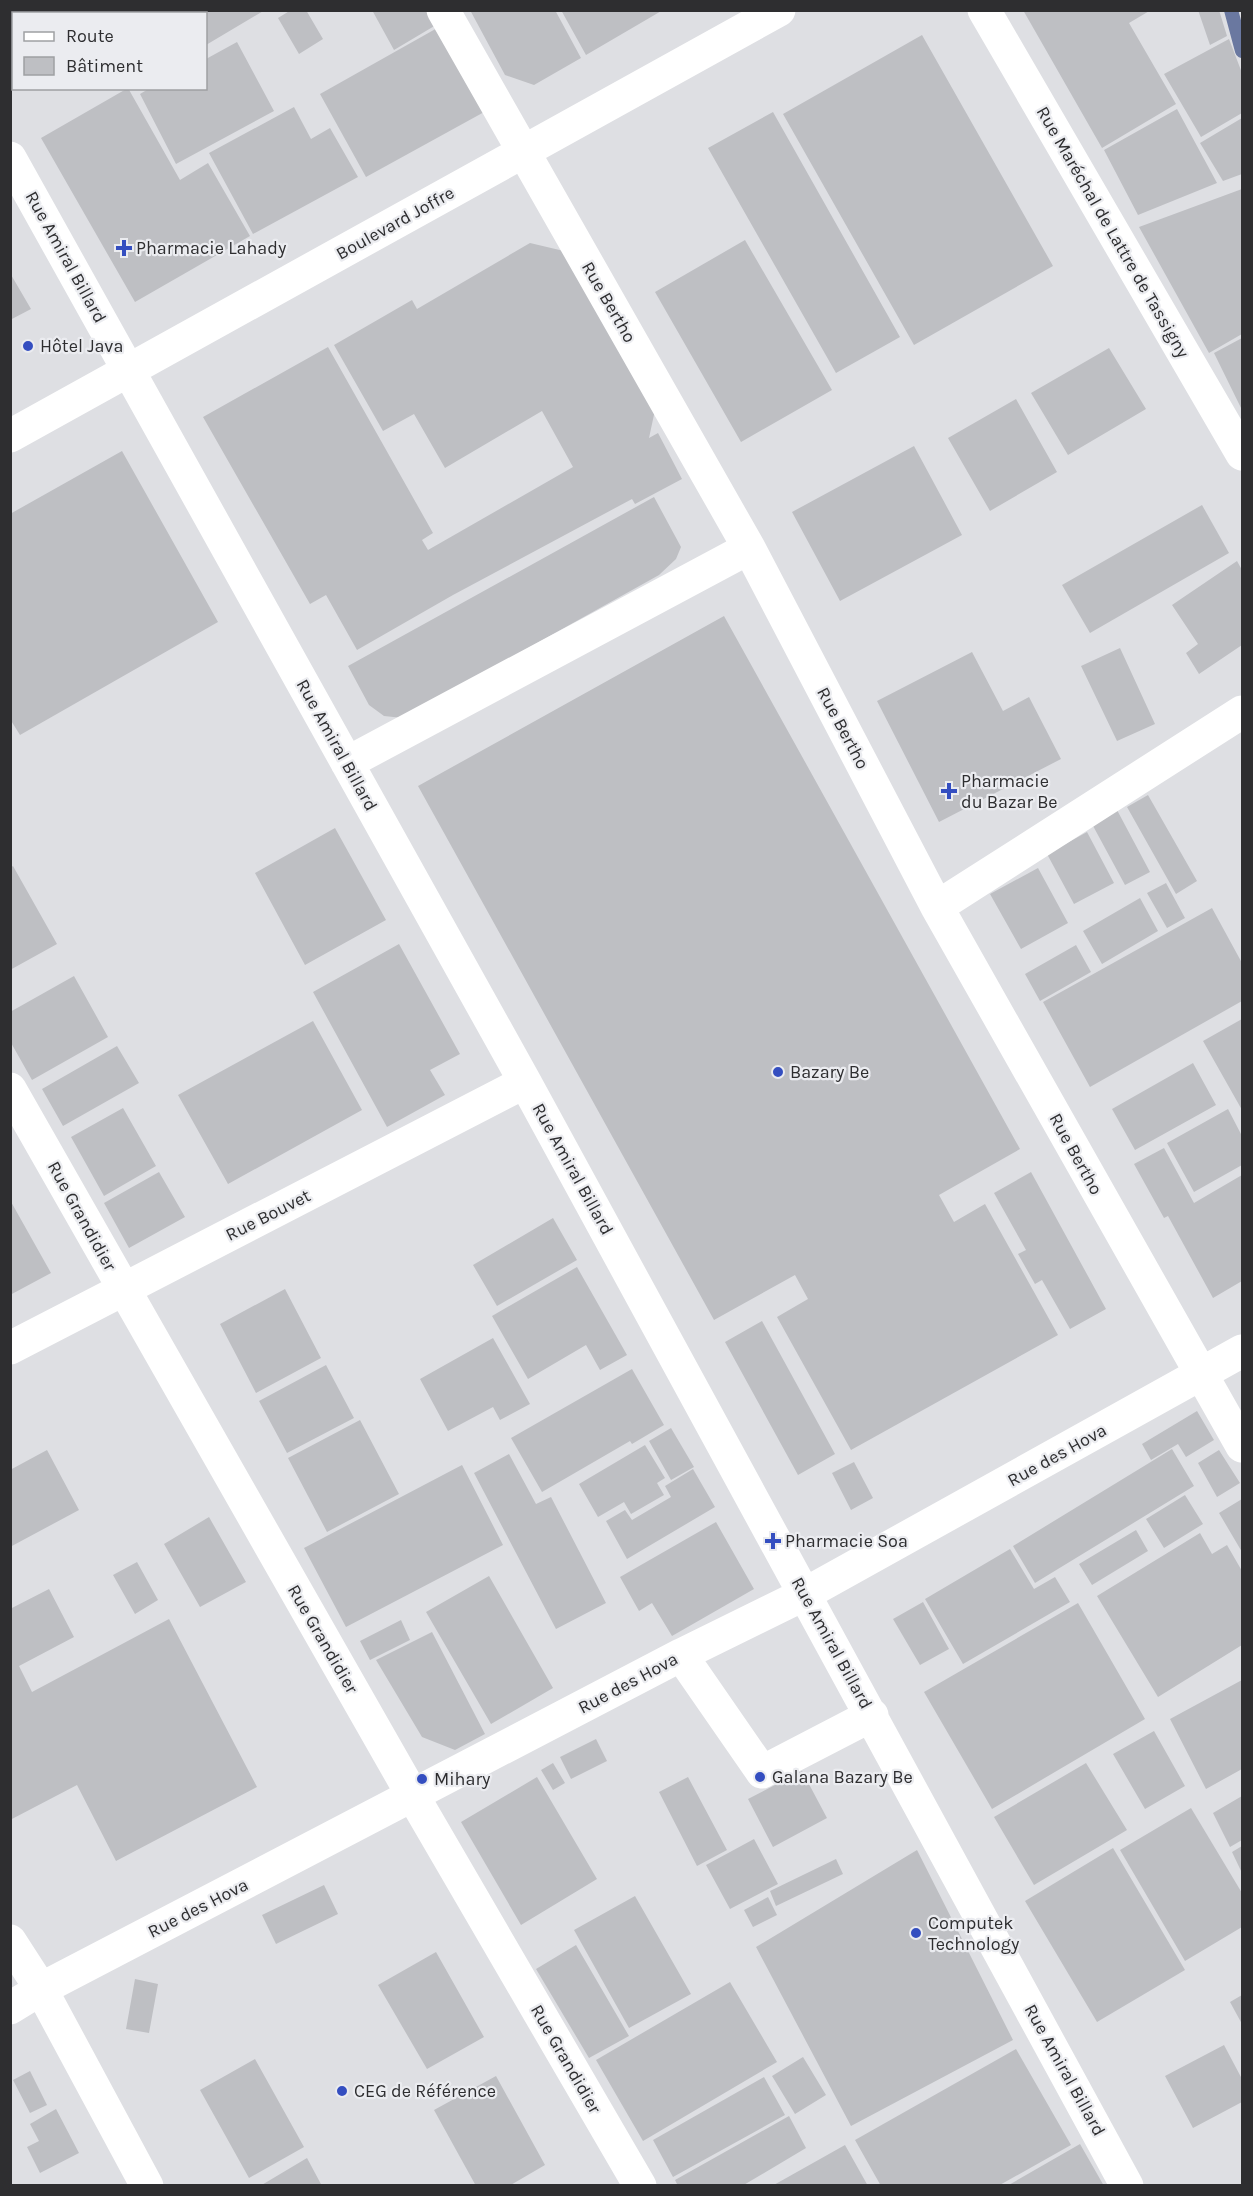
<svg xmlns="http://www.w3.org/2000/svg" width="1253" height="2196" viewBox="0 0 1253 2196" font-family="Karla,sans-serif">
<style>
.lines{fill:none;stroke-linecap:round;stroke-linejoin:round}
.stream{stroke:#6a78a0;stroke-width:14}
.building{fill:#bebfc3}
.minor{stroke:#fff;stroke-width:33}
.poi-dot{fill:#344ec0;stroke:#ebecf0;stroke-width:2}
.labels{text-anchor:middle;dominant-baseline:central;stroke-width:4.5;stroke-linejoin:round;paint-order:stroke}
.street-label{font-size:18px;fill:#2e2e30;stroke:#ebecf0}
.poi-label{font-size:18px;fill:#2e2e30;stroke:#ebecf0;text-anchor:start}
</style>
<rect width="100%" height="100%" fill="#dedfe3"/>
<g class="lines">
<!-- stream -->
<path class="stream" d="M1231,10L1242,51"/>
</g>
<!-- building -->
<path class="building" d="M40,10H58L53,14H42Z
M117,10H265L206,45V14H115Z
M291,10H306L323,39L299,54L278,18Z
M372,10H428L436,25L394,50Z
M470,10H555L581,58L534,85L505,75Z
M561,10H663L586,55Z
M1023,10H1151L1129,23L1176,104L1102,148Z
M1198,10H1219L1227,36L1210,45Z
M439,27L486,111L366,177L320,94Z
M922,35L1053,266L914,345L783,114Z
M1229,39L1242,73V113L1201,137L1164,74Z
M237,42L274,111L176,164L140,94L150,88H206V59Z
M128,88L180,180L208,163L250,236L135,302L41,138Z
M294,107L311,139L330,128L358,177L253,234L209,153Z
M1177,109L1217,183L1138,215L1104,150Z
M773,112L900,337L836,373L708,148Z
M1242,118V174L1223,181L1200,143Z
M1242,189V334L1209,353L1139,227Z
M745,240L832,390L741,442L655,292Z
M530,243L568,252L655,410L649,438L658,433L682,479L635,504L632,499L453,595L357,650L326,595L310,604L203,417L328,347L433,533L422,540L428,550L573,467L542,411L445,468L414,414L383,431L334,345L412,300L417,309Z
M10,273L31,309L10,320Z
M1242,338V410L1214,353Z
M1109,348L1146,409L1068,455L1031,393Z
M1016,399L1057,472L990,511L948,438Z
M914,446L962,535L840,601L792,512Z
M122,451L218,622L20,735L10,719V514Z
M654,497L681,547L676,559L659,575L403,718L384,716L369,705L348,666Z
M1202,505L1229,553L1090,633L1062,585Z
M1237,561L1242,570V645L1199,674L1186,653L1198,644L1172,605Z
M724,616L1020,1149L939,1195L954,1222L985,1204L1058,1335L851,1450L777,1317L808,1299L795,1275L714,1320L418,786Z
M1120,648L1155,724L1117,741L1081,666Z
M972,652L1003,711L1029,697L1061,759L939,822L877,701Z
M1148,795L1197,881L1176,894L1127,807Z
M1117,810L1150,872L1125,885L1092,824Z
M335,828L386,920L305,965L255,873Z
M1087,832L1114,883L1074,904L1047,854Z
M13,866L57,944L10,970V868Z
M1038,868L1068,923L1021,949L990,894Z
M1166,883L1185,918L1167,928L1147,893Z
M1140,898L1158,931L1102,964L1083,931Z
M1212,908L1242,963V1001L1090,1087L1043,1002Z
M399,944L460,1054L430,1070L445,1095L387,1127L313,992Z
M1076,945L1091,972L1040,1001L1025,974Z
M74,976L108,1037L32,1080L10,1041V1012Z
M1242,1019V1110L1203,1041Z
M313,1021L362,1110L228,1184L178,1095Z
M117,1046L139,1083L63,1126L42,1089Z
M1193,1063L1216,1105L1135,1150L1112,1109Z
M123,1108L156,1166L104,1196L71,1137Z
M1228,1109L1242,1136V1165L1194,1192L1167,1143Z
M1164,1148L1194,1203L1242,1175V1281L1213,1298L1168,1216L1164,1218L1134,1164Z
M159,1172L185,1217L129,1248L104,1203Z
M1031,1172L1106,1309L1070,1329L1042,1280L1035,1284L1018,1254L1026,1250L994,1193Z
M10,1200L51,1273L10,1295Z
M553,1218L577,1260L497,1306L473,1265Z
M577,1267L627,1355L600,1370L586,1345L528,1379L492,1316Z
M285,1289L321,1358L256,1393L220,1324Z
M762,1321L835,1454L798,1475L725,1342Z
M493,1338L530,1404L500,1420L493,1407L448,1431L420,1379Z
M326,1365L354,1418L287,1453L259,1401Z
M632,1369L664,1425L632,1444L630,1441L542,1492L511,1438Z
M1197,1411L1214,1440L1186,1457L1178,1444L1151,1460L1142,1444Z
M360,1420L399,1494L327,1532L288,1458Z
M671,1428L694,1467L671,1480L649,1441Z
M645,1445L665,1478L657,1483L664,1495L631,1514L624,1502L598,1517L579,1484Z
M1172,1449L1194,1486L1035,1583L1013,1546Z
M47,1450L79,1510L10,1547V1470Z
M1219,1450L1240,1483L1217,1497L1198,1463Z
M509,1454L536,1504L551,1497L606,1603L556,1629L474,1473Z
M854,1462L873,1498L851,1510L832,1473Z
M462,1465L503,1545L346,1627L304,1548Z
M693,1469L715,1507L627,1559L606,1521L625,1510L632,1520L671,1497L665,1486Z
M1185,1495L1203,1524L1164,1548L1146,1519Z
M1242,1499V1552L1219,1513Z
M209,1517L246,1582L200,1607L164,1544Z
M716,1522L754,1589L672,1636L652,1603L639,1611L620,1577Z
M1136,1530L1148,1551L1092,1585L1079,1564Z
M1200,1533L1212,1554L1227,1545L1242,1571V1645L1158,1697L1097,1596Z
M1010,1549L1034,1589L1055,1577L1070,1602L963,1664L925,1599Z
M137,1562L158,1600L135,1614L113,1575Z
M489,1576L553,1688L491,1724L426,1612Z
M49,1589L74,1637L19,1666L32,1692L169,1619L257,1787L116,1861L77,1785L10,1820V1609Z
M923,1602L949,1649L920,1665L893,1619Z
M1078,1603L1145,1719L992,1809L924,1692Z
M401,1620L410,1640L370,1660L360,1641Z
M432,1632L485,1734L455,1750L422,1737L376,1660Z
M1242,1680V1769L1206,1789L1170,1719Z
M1154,1731L1185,1786L1145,1809L1113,1754Z
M596,1739L607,1761L571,1779L560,1757Z
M553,1763L565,1783L553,1790L541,1770Z
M1086,1763L1127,1830L1034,1885L994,1817Z
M802,1771L827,1818L773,1847L748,1799Z
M537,1777L597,1879L521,1925L461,1822Z
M688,1777L727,1850L697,1866L659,1792Z
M1242,1796V1840L1230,1847L1213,1813Z
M1191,1808L1242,1893V1927L1185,1961L1120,1850Z
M754,1839L778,1884L730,1909L706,1865Z
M1242,1846V1873L1232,1852Z
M1113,1848L1185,1970L1097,2022L1025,1901Z
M917,1850L1013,2040L851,2126L756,1947Z
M836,1859L843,1874L776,1906L770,1891Z
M324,1885L338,1914L276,1944L262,1915Z
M635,1896L691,1994L629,2028L574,1930Z
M768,1897L777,1915L753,1927L744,1910Z
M576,1945L629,2036L589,2058L536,1969Z
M436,1952L484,2037L427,2069L378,1985Z
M135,1979L158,1984L149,2033L126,2029Z
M730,1982L777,2062L643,2141L596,2060Z
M1242,1995V2024L1230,2002Z
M1224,2045L1242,2079V2102L1193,2128L1165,2076Z
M1016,2049L1071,2145L998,2186H881L855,2140Z
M803,2057L826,2095L795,2114L772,2076Z
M255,2059L304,2147L249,2178L200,2090Z
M30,2071L47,2105L30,2113L13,2080Z
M496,2076L545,2165L509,2186H476L434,2110Z
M764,2077L785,2115L673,2177L653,2140Z
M56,2109L79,2153L40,2173L27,2147L39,2141L30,2124Z
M789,2116L806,2148L742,2186H678L675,2180Z
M1080,2144L1104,2186H1007Z
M845,2145L868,2186H772Z
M307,2158L322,2186H260Z"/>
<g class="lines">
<!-- minor -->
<path class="minor" d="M443,10L749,548L937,907L1242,1446
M984,10L1242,454
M10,158L525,1082L1127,2186
M10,436L779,10
M347,763L749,548
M937,907L1242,712
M10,1089L413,1796L640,2186
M10,1348L525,1082
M681,1655L762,1772L872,1715
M10,1941L41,1989L147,2186
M10,2008L41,1989L681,1655L805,1594L1242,1351"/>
</g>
<!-- markers -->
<g class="poi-dot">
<path d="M121 239h6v6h6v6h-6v6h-6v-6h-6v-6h6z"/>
<circle cx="28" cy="346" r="6"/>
<path d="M946 782h6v6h6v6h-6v6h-6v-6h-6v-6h6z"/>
<circle cx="778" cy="1072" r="6"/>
<path d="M770 1532h6v6h6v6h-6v6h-6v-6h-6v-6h6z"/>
<circle cx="760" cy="1777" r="6"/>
<circle cx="422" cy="1779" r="6"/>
<circle cx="916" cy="1933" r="6"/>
<circle cx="342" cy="2091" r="6"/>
</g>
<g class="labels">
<!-- street labels -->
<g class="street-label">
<text transform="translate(395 223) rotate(-29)">Boulevard Joffre</text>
<text transform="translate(1113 232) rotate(60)">Rue Maréchal de Lattre de Tassigny</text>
<text transform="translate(66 257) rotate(61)">Rue Amiral Billard</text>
<text transform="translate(609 302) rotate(60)">Rue Bertho</text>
<text transform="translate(843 728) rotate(62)">Rue Bertho</text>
<text transform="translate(337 745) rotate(61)">Rue Amiral Billard</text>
<text transform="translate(1076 1154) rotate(61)">Rue Bertho</text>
<text transform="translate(573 1169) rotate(61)">Rue Amiral Billard</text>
<text transform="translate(268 1215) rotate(-27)">Rue Bouvet</text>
<text transform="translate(82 1216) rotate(61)">Rue Grandidier</text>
<text transform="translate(1057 1455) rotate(-29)">Rue des Hova</text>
<text transform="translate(323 1639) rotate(60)">Rue Grandidier</text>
<text transform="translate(832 1643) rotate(61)">Rue Amiral Billard</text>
<text transform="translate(628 1683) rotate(-28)">Rue des Hova</text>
<text transform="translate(198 1908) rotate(-27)">Rue des Hova</text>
<text transform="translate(566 2059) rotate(60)">Rue Grandidier</text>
<text transform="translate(1065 2070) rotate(61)">Rue Amiral Billard</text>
</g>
<!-- poi labels -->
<g class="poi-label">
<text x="136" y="248">Pharmacie Lahady</text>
<text x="40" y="346">Hôtel Java</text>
<text x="961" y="781">Pharmacie<tspan x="961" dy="21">du Bazar Be</tspan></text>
<text x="790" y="1072">Bazary Be</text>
<text x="785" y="1541">Pharmacie Soa</text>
<text x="772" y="1777">Galana Bazary Be</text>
<text x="434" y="1779">Mihary</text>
<text x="928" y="1923">Computek<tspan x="928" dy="21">Technology</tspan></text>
<text x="354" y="2091">CEG de Référence</text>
</g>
</g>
<!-- border -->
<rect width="1253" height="2196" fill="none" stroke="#2e2e30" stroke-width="24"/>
<!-- legend -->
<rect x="12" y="12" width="195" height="78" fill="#ebecf0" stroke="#9fa0a3" stroke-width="1.5"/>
<rect x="24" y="32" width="30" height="9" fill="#ffffff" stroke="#9fa0a3" stroke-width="1.5"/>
<text x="66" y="42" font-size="18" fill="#2e2e30">Route</text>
<rect x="24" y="57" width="30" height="18" fill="#bebfc3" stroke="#9fa0a3" stroke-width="1.5"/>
<text x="66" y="72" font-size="18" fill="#2e2e30">Bâtiment</text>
</svg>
